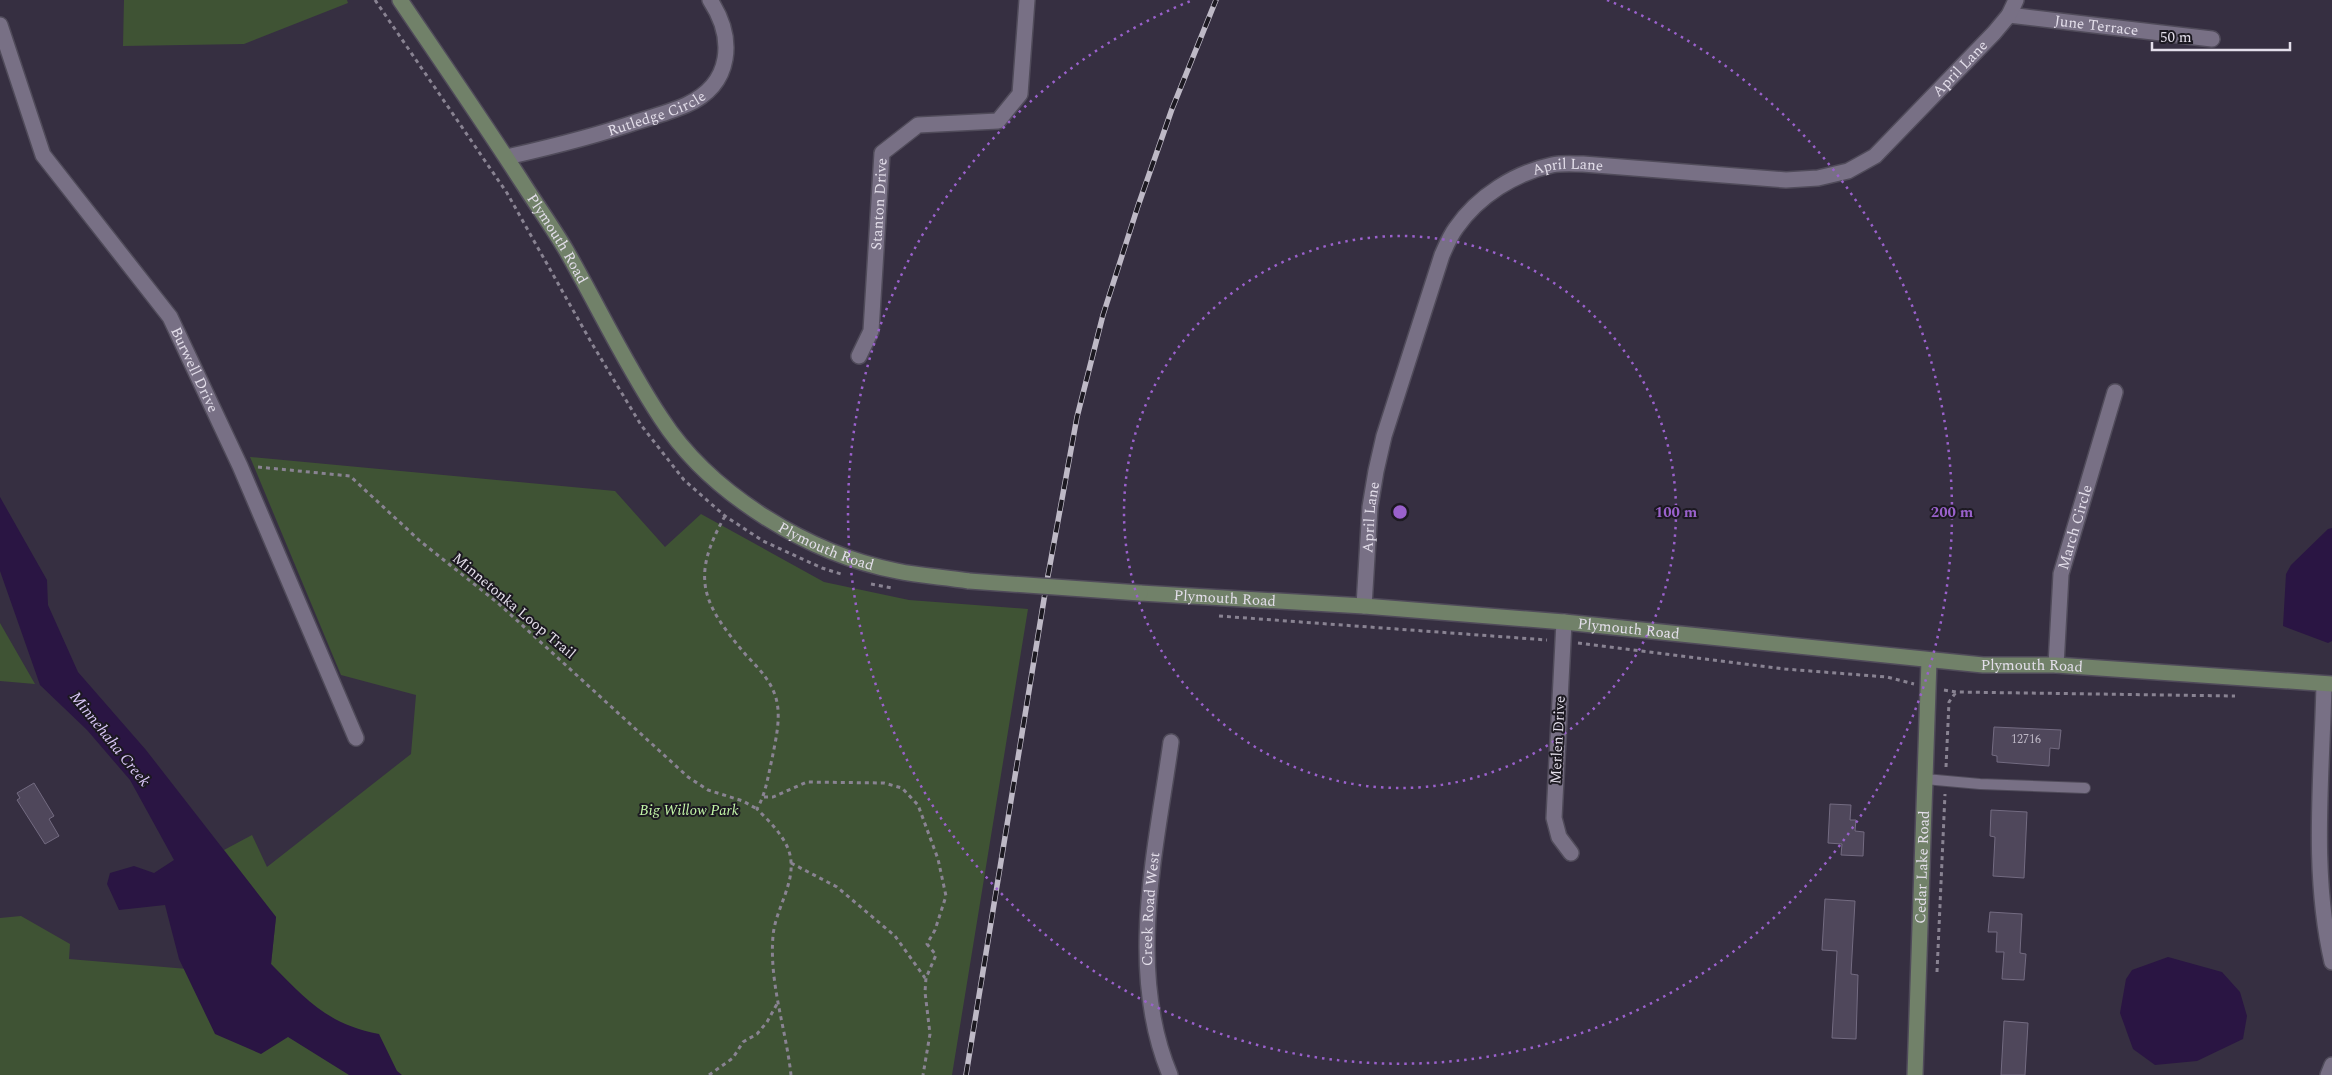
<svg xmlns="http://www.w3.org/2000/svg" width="2332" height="1075" viewBox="0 0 2332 1075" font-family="Spectral,serif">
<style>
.green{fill:#3f5334}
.water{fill:#2a1543}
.building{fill:#4f475b;stroke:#736b81}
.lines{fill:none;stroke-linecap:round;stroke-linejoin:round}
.lane-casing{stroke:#504b5a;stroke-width:12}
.street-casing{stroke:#504b5a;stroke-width:18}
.secondary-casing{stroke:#504b5a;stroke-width:18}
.path{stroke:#898392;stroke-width:3;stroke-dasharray:4 4;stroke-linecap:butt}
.lane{stroke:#787085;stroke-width:10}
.street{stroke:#787085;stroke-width:15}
.secondary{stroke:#718169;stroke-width:15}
.rail-casing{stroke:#beb9c6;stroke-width:5.5}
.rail{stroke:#1c1921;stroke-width:4;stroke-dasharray:11;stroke-linecap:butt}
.secondary-bridge-casing{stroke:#504b5a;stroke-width:18;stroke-linecap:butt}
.secondary-bridge{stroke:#718169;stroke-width:15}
.ring{fill:none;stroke:#9a61cc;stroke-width:2.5;stroke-dasharray:2.5 5}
.labels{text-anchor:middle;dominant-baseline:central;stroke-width:4;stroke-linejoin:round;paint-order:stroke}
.number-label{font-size:12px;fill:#beb8c6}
.street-label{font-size:15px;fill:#e3deea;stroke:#1c1921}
.park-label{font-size:15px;font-style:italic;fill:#c2f5a7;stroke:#1c1921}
.water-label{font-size:16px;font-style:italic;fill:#dac7f8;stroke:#1c1921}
.centre{fill:#9a61cc;stroke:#1c1921;stroke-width:2.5}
.ring-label{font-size:15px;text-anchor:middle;font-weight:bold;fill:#9a61cc;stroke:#1c1921;stroke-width:4;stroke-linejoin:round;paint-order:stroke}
</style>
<rect width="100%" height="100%" fill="#362f41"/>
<!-- green -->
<path class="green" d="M124,0H347L348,3L244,44L123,46Z
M250,457L615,491L665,547L701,514L824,582L909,600L1028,609L952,1075H0V918L21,916L70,944L69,959L283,977L271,964L276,917L224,850L252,835L267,867L411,754L416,695L341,675Z
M0,623L35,684L0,681Z"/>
<!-- water -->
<path class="water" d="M0,497L47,580L48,605L78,672L146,750L276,917L271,964C307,1000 327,1024 379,1034L397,1071L402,1075H349L288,1037L261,1054L215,1034L179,959L165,905L119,910L107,884L110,873L134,866L154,873L174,860L130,780L87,730L40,685L0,571Z
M2332,528V641L2328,643L2283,626L2286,574L2291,565L2328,529Z
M2168,957L2222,972L2240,992L2247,1016L2243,1039L2197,1061L2155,1065L2133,1049L2120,1013L2126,979L2132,970Z"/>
<!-- building -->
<path class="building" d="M1994,727L2061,730L2059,749L2050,748L2049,766L1997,762V756L1992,755Z
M34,783L54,816L49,819L59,836L45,844L17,800L20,798L17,793Z
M1830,804L1851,805L1850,820H1856L1855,831L1864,832L1863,856L1841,855L1842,844L1828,843Z
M1991,810L2027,812L2024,878L1993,876L1995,837L1990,836Z
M1825,899L1855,901L1851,974L1858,975L1856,1039L1832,1038L1837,951L1822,950Z
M1990,912L2022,914L2020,953L2026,954L2024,980L2002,979L2004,952H1996L1997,932H1988Z
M2004,1021L2028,1023L2025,1075H2001Z"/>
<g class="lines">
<defs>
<path id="lane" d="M1925,779L1980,784L2085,788"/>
<g id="street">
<path id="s1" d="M2009,15L2212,39"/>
<path id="s2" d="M0,25L43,155L170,317L240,466L356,738"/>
<path id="s3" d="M507,157C551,147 593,137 636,122C652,117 670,112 686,105C733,84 735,38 710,0"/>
<path id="s4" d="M859,356L871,331L882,153L918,125L998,121L1020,94L1027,0"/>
<path id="s5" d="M1364,606L1370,507L1376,471L1384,436L1442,255C1446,246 1450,236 1456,228C1478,196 1515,173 1552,165C1562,163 1573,164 1583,164L1786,180L1818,178L1848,171L1875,156L1994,33L2009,15L2016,0"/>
<path d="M1564,622L1554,818L1559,837L1571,853"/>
<path id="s6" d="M2056,665L2061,574L2115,392"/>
<path d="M2324,684C2322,777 2311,871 2332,962"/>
<path id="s7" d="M1170,1075C1126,970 1156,850 1171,742"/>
<path d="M2328,1075L2332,1065"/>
</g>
<g id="secondary">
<path id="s8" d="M400,0C442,62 484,123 524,185C538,207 553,228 566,250C598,306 625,364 661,418C710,494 809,554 897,571C920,576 945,577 969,581"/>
<path id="s9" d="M1140,593L1364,606L1564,622L1983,665H2056L2332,684"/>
<path id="s10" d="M1915,1075L1929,660"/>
</g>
</defs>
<!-- lane casing -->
<use href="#lane" class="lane-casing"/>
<!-- street casing -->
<use href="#street" class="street-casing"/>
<!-- secondary casing -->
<use href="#secondary" class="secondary-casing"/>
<!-- path -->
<path class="path" d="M375,0L507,193L591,342L641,425L684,480L725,516L763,541L822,568L841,574
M258,467L350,476L420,541L499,604L688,777L708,790L743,801L757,809
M725,516C690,578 702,603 746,655C757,667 769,678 775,695C782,715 776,738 772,759C768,776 766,793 757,809C771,823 790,841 791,862C793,887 775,911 773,936C769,983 786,1029 791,1075
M871,584L892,588
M1219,616L1547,640
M1578,643L1785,669L1887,677L1914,684
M1944,690L1956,692L2235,696
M1946,767L1949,702L1956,692
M764,797H773L807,782L884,783L902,788L918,805L938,859L946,896L935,930L927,944L936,955L926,978L925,992L930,1034L923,1075
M791,863L837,887L895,936L925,978
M1937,972L1945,794
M709,1075L733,1058L743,1042L757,1034L767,1022L777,1004"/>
<!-- lane -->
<use href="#lane" class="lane"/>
<!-- street -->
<use href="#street" class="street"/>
<!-- secondary -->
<use href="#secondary" class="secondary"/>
<defs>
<path id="rail" d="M966,1075L1047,581L1077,417L1103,315L1138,206L1172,109L1216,0"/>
</defs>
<!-- rail casing -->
<use href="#rail" class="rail-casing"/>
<!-- rail -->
<use href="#rail" class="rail"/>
<defs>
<path id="secondary-bridge" d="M969,581L1140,593"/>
</defs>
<!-- secondary-bridge casing -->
<use href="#secondary-bridge" class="secondary-bridge-casing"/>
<!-- secondary-bridge -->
<use href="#secondary-bridge" class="secondary-bridge"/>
</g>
<!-- distance rings -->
<g class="ring">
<circle cx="1400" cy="512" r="276"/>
<path d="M1607 0A552 552 0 1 1 1193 0"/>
</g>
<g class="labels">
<!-- number labels -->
<g class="number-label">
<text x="2026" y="739">12716</text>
</g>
<!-- street labels -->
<g class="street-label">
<text stroke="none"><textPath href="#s1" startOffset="88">June Terrace</textPath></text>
<text stroke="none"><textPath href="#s5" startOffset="960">April Lane</textPath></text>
<text stroke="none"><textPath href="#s3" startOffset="156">Rutledge Circle</textPath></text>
<text stroke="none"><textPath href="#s5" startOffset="525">April Lane</textPath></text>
<text stroke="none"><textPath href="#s4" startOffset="155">Stanton Drive</textPath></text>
<text stroke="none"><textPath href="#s8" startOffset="286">Plymouth Road</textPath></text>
<text stroke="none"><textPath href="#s2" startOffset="401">Burwell Drive</textPath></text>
<text stroke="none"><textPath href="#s5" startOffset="89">April Lane</textPath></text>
<text stroke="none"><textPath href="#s6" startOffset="140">March Circle</textPath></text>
<text stroke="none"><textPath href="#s8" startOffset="706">Plymouth Road</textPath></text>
<text stroke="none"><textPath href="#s9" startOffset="85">Plymouth Road</textPath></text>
<text transform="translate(514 606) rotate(40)">Minnetonka Loop Trail</text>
<text stroke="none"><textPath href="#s9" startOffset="490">Plymouth Road</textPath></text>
<text stroke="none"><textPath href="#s9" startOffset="895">Plymouth Road</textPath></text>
<text transform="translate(1558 740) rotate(-87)">Merlen Drive</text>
<text stroke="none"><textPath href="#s10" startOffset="208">Cedar Lake Road</textPath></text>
<text stroke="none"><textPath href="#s7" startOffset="169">Creek Road West</textPath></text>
</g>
<!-- park labels -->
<g class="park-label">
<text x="689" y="810">Big Willow Park</text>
</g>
<!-- water labels -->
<g class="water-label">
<text transform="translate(110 739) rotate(51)">Minnehaha Creek</text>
</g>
</g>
<circle cx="1400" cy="512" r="8" class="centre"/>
<g class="ring-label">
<text x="1676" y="517">100 m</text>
<text x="1952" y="517">200 m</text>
</g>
<!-- scale -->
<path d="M2152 42v8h138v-8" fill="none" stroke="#e3deea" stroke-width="2.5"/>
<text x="2160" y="42" font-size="15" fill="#e3deea" stroke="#1c1921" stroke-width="4" paint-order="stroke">50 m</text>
</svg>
